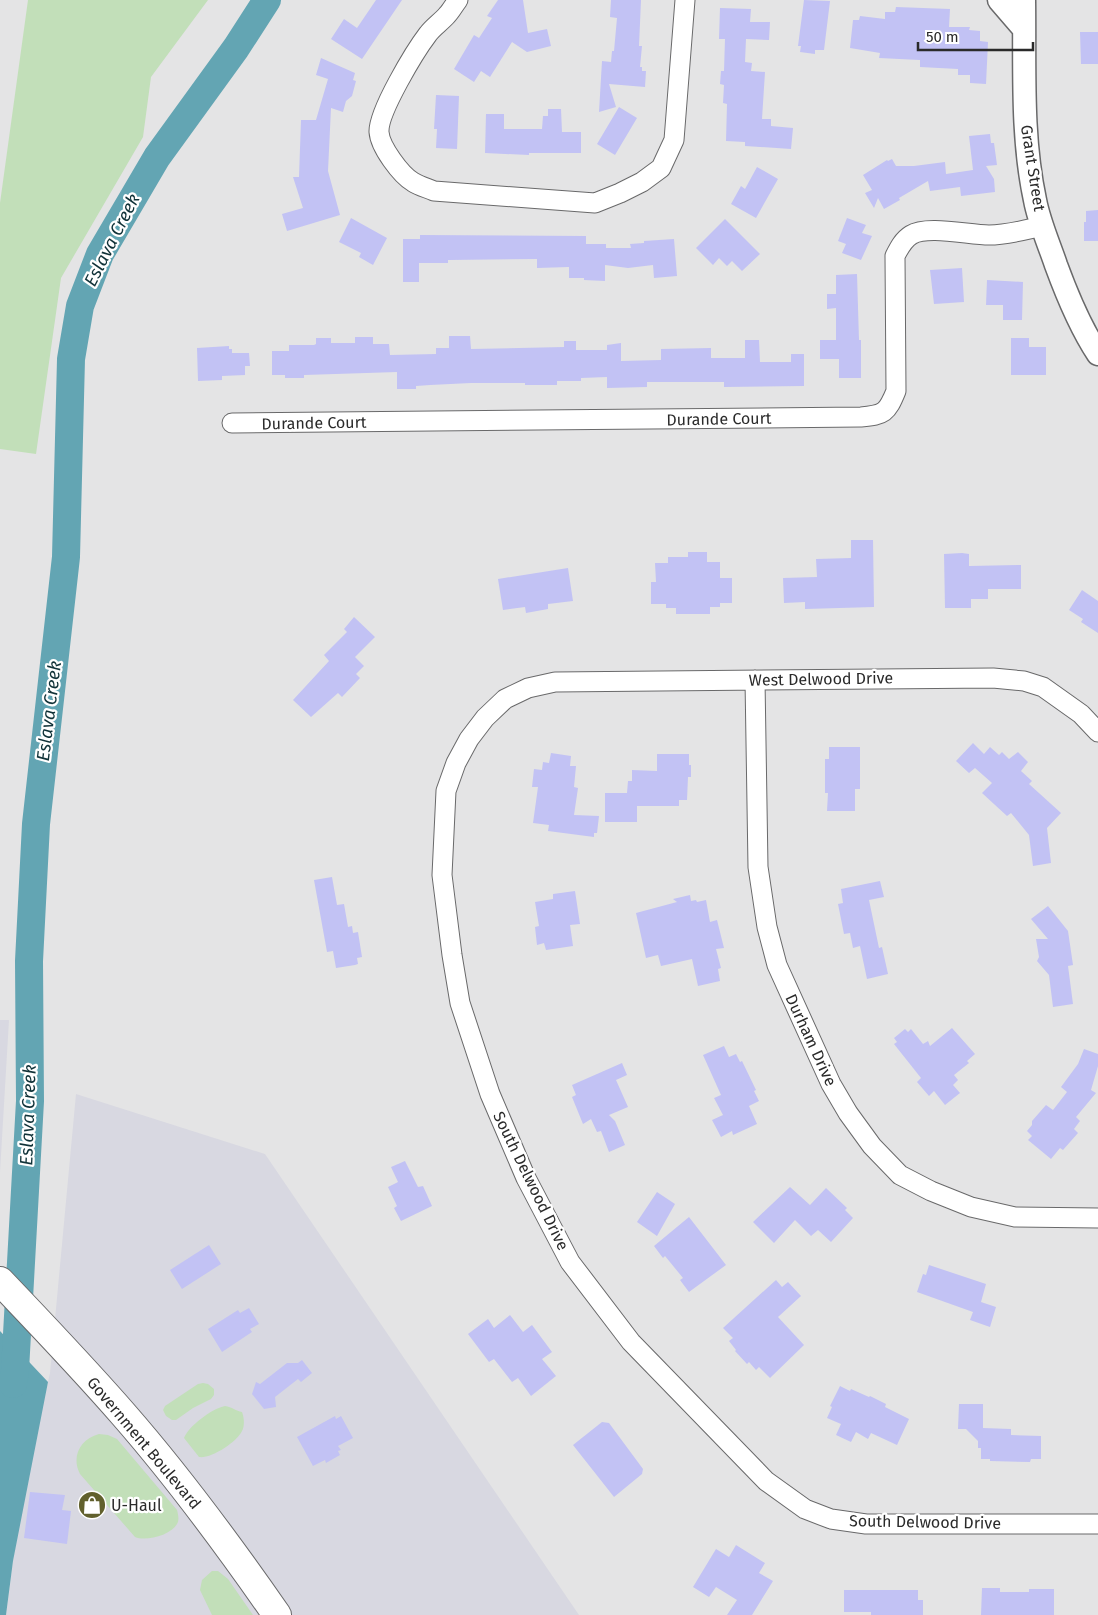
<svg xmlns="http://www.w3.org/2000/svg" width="1098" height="1615" viewBox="0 0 1098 1615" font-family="'Fira Sans',sans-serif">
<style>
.built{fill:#d8d8e1}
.green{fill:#c2dfb9}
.water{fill:#63a5b3}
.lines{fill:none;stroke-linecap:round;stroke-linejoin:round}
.river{stroke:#63a5b3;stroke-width:28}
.building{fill:#c2c2f4}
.minor-casing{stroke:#69696a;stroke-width:21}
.tertiary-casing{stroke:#69696a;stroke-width:25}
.primary-casing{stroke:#69696a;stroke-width:30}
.minor{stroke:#fff;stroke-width:19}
.tertiary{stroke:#fff;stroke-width:22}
.primary{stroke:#fff;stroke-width:28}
.labels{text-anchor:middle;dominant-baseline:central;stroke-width:4.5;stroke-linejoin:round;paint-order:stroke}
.street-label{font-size:16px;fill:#2a2a2a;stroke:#fff}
.poi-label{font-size:16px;fill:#2a2a2a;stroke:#fff;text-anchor:start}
.water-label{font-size:18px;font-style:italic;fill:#103238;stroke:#fff}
</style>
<rect width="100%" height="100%" fill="#e4e4e5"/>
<!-- built -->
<path class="built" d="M0,1020H9L0,1172Z
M76,1094L265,1154L579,1615H6L13,1561L29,1465L50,1373Z"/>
<!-- green -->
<path class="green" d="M28,0H208L151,77L143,137L61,278L36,454L0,449V203Z
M203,1383L208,1384L214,1389V1395L211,1399L193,1408L176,1420H172L166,1416L163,1410L165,1406L198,1384Z
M225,1406C232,1407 236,1411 242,1412C244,1417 245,1426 242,1431C237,1442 211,1459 199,1457L184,1438C189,1426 211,1409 225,1406Z
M99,1434L108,1435L117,1439L177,1510C178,1514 179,1518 178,1522C173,1535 146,1542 135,1537L80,1474C71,1457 80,1439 99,1434Z
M212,1571H218L228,1579L253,1615H212L200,1590L202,1580Z"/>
<!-- water -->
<path class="water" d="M0,1331L48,1382L13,1561L6,1615H0Z"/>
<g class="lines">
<!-- river -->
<path class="river" d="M13,1384L15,1370L30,1101L29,961L36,824L66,557L71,359L80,306L100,254L157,157L236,48L267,0"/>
</g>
<!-- building -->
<path class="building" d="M376,0H402L362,59L331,39L344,19L357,28Z
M498,0H523L528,33L547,29L551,46L527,52L512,42L490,77L481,71L474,82L454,69L474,35L479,38L492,18L487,16Z
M611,0H641L639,46H642L640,67H642V71H646L645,87L609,84L616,107L599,112L602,61L611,62L612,51H614L617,18L610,17Z
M804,0L830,1L824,50H815V54L800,52L801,46H798Z
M896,7L950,9L949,27H970L969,30L980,31V41L988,42L986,84L970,83V75H958V69L920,67V60L879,58L880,53L850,48L853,20H859L860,16L885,19V12H895Z
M720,8L751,9L750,22H770L769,40L746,39L745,62L752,63L751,71L765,72L762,119H771V126L793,128L791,149L745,146V142L726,141L727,104L723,103L724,85L720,84L721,71H724L725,39H719Z
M1080,32H1098V64H1081Z
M321,58L355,73L353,80L356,81L352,96L346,101L343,112L331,108L328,171L340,215L287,231L282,214L303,208L293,177H299L301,120H316L328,79L316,75Z
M436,95L459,96L457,149L436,148L437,129H434Z
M619,107L637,118L615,155L597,144Z
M548,109H561L562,132H581V153H529V155L485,153L486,114H504V129H542L543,116H548Z
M990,134L991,143H994L997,165L986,166L994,179L995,192L961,196L960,187L930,191L928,181L899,198L900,200L884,209L878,198L874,208L865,193L872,190L863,175L887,160L888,161L892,159L896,166H914L945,162L946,174L973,170L969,136Z
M757,167L778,179L756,218L731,204L741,186L745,189Z
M1098,210V241H1084V222H1086V211Z
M351,218L387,238L373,265L359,257L361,253L339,242Z
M847,218L866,225L862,233L872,236L861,260L842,253L846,244L838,241Z
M725,219L760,254L742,271L732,261L727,266L719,258L713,265L696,248Z
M420,235L586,236V244H606V248H631L630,244L644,243V241L674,239L677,276L654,278L653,265L628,268L605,265V281L584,280V278H569V267L537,268V259L448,260V263H419V282H403V239H420Z
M962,268L964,302L934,304L930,270Z
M857,274L859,340H861V378H839V359H820V340H836V308L827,309V294H836V275Z
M987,280L1023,282L1022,320H1003V305H986Z
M449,336H470L471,349L564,347V341H576V350H607V345L621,343V361L661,360V349L711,348V358H745V340H759L760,362H791V354H804V386L724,387V382H647V387L607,388V377L581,378V381H557V385H525V383H471L430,385L416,386V389H397V372L304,375V378H285V375H272V351H289V345H314L316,344V338H331V343H355V337H373V344H389L390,355L436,354V348H449Z
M1011,338H1029V347H1046V375H1011Z
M229,346V349H232V353H249L250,366H245V375L222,376V380L198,381L197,348Z
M851,540H873L874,607L805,609V602L784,603L783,578L817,577L816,559L851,558Z
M688,552H707V562H720V578H732V603H720V607H710V614H676V608H666V604H651V582H656L655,563H668V557H688Z
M962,553L969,554V566L1021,565V589H988V599H971V608H945L944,554Z
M568,568L573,601L548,604V609L526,613L525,607L503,610L498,579Z
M1082,590L1098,601V633L1081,622L1083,619L1069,610Z
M354,617L375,637L355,657L364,666L356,674L360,678L342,697L338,693L311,717L293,700L329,661L324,655L347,632L344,629Z
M973,743L984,754L990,747L999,755L1002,752L1009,759L1018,752L1028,762L1021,771L1032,781L1029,784L1061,813L1047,828L1051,863L1033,866L1029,835L1011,813L1007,816L982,793L992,783L975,768L969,773L956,761Z
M829,747H860V789H855V811H827L828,793H825V759H829Z
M551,753L571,756L570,766H576L574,787L578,788L574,815L599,816L597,833H594V837L548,831L549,825L533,823L538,787H532L534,769L542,770L543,762L549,763Z
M657,754H689V765H691V777H688L687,800H679V806H637V822H605V793H627L628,781H632V770L657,771Z
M332,877L337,905L344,904L348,927L352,926L353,933L358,932L362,957L357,958L358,964L355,965L336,968L333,951L327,952L314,880Z
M880,881L884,897L869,900L879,948L882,947L888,974L867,979L860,946L853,948L850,933L844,934L838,904L843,903L841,889Z
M575,891L580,924L570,925L573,946L546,950L544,943L537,945L535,927L539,926L535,902L553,899V894Z
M690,895L691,901L696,900L697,902L706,900L710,922L717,920L724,948L716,949L721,968L718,969L720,981L698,986L692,959L661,966L658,955L646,958L636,913L677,902L673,899Z
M1048,906L1068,931L1073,965L1068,966L1073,1004L1053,1007L1049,975L1037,961L1039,957L1036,939H1048L1031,919Z
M952,1028L975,1054L967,1061L969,1063L954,1075L958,1080L953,1085L960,1093L945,1105L934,1091L929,1096L917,1082L921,1078L894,1044L897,1042L894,1038L905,1029L908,1032L911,1029L923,1044L928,1041L930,1046Z
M724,1046L729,1057L736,1054L740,1062L742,1061L756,1090L754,1091L759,1101L749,1106L757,1124L733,1135L732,1131L721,1137L712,1120L723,1115L714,1098L721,1095L703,1055Z
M1084,1049L1098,1054V1066L1091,1090L1096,1093L1076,1117L1080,1121L1074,1129L1078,1133L1063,1150L1060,1148L1051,1159L1028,1140L1032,1136L1027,1131L1032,1125V1121L1046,1105L1053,1110L1067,1092L1061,1087L1078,1064Z
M622,1063L627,1075L616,1080L628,1107L609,1115L615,1121L625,1145L609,1152L601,1131L597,1132L591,1119L583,1124L572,1097L576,1095L572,1085Z
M405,1161L418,1187L423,1186L432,1206L401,1221L394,1208L397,1206L388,1187L398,1182L391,1167Z
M790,1187L810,1205L826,1188L847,1208L845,1210L853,1218L831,1242L818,1230L811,1236L795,1220L774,1243L753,1222Z
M657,1192L675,1204L657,1236L637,1222Z
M689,1217L726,1265L689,1292L680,1280L683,1278L665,1256L663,1258L654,1246Z
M209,1245L221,1264L182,1289L170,1270Z
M929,1265L986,1284L981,1302L996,1307L990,1327L970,1320L973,1312L917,1292L923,1274L926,1275Z
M776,1280L782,1287L788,1282L801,1296L778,1317L804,1345L770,1378L759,1367L756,1370L749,1362L747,1364L735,1351L736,1350L729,1341L733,1338L723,1328Z
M249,1308L259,1324L250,1329L252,1332L222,1352L208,1329L238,1310L240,1313Z
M510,1315L523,1332L532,1325L552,1352L542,1359L556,1376L531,1396L518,1378L512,1382L494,1359L489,1362L468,1334L488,1319L494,1328Z
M302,1360L312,1373L301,1382L298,1379L275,1397L276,1407L264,1409L252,1394L256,1382L260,1384L287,1363H298Z
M840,1386L850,1391L851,1389L869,1397L870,1396L886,1404L885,1407L909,1419L897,1445L871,1433L868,1439L856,1432L851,1442L836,1435L841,1424L827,1418L832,1407L830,1406Z
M959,1404H983V1428L1011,1429V1435L1041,1436V1459H1031L1030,1462L990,1461V1459H981V1448H978V1441L966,1429H958Z
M335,1416L336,1419L341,1416L353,1438L338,1446L341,1450L338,1451L340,1455L326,1463L325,1460L313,1466L297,1437Z
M602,1422L609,1423L643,1469L642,1474L614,1497L573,1445Z
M30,1492L65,1495L62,1510L71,1511L67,1544L24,1538Z
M736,1545L765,1563L759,1573L773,1581L752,1615H727L737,1600L716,1587L709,1597L693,1587L716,1549L729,1557Z
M982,1588H1000V1592H1029V1589H1054V1615H981Z
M844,1590H918V1600H923V1615H871V1612H844Z"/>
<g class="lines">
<defs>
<path id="minor" d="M458,0C454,5 451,11 447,15C441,22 433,27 428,34C415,51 378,112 379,132C380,147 401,175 413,182C419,186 427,188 434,191L595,203L620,193L642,182L661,168L674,140L685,0
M232,423L861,417C884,415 887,413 896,391L895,256C899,248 903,240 911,235C927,225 969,235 989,235C1007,235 1025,230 1043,226
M755,680L758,867L767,927L777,965L831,1084L848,1113L872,1146L900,1175L931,1191L971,1207L1015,1217L1098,1218
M1098,732L1081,714L1043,687L1024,681L993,678L555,682L528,688L505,699L485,718L469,739L456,763L446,791L442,875L452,955L460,1003L490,1094L526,1178L570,1262L631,1342L766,1481L805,1509L831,1519L866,1524H1098"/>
<path id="tertiary" d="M999,0L1024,29
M1024,0C1025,67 1021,135 1035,200C1039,222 1049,244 1056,265C1067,295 1080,327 1098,354"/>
<path id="primary" d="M0,1281C42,1325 84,1369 124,1415C179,1478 229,1546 277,1615"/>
</defs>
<!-- minor casing -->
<use href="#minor" class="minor-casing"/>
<!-- tertiary casing -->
<use href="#tertiary" class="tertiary-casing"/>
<!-- primary casing -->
<use href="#primary" class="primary-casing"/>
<!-- minor -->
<use href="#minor" class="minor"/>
<!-- tertiary -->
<use href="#tertiary" class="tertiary"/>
<!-- primary -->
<use href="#primary" class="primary"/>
</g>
<!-- icons -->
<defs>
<symbol id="shop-disc" viewBox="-11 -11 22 22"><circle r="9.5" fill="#61602d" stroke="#fff"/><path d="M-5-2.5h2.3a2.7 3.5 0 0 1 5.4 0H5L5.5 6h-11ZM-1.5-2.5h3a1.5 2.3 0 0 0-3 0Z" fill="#fff"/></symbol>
</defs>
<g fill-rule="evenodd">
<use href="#shop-disc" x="76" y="1489" width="32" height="32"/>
</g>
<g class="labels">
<!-- street labels -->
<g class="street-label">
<text transform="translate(1033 168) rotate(81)">Grant Street</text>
<text transform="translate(719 419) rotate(-1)">Durande Court</text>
<text transform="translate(314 423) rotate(-1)">Durande Court</text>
<text transform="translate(821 679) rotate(-1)">West Delwood Drive</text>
<text transform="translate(811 1040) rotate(65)">Durham Drive</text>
<text transform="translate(531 1181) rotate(64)">South Delwood Drive</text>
<text transform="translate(144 1443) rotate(50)">Government Boulevard</text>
<text transform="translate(925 1522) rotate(1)">South Delwood Drive</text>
</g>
<!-- poi labels -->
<g class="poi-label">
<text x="111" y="1505">U-Haul</text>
</g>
<!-- water labels -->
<g class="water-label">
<text transform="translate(112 240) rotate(-63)">Eslava Creek</text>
<text transform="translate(49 711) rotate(-83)">Eslava Creek</text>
<text transform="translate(28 1115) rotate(-88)">Eslava Creek</text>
</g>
</g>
<!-- scale -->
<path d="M918 42v8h115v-8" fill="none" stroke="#2a2a2a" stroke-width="2.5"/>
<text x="926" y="42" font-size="15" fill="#2a2a2a" stroke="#ffffff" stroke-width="4" paint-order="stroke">50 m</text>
</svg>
